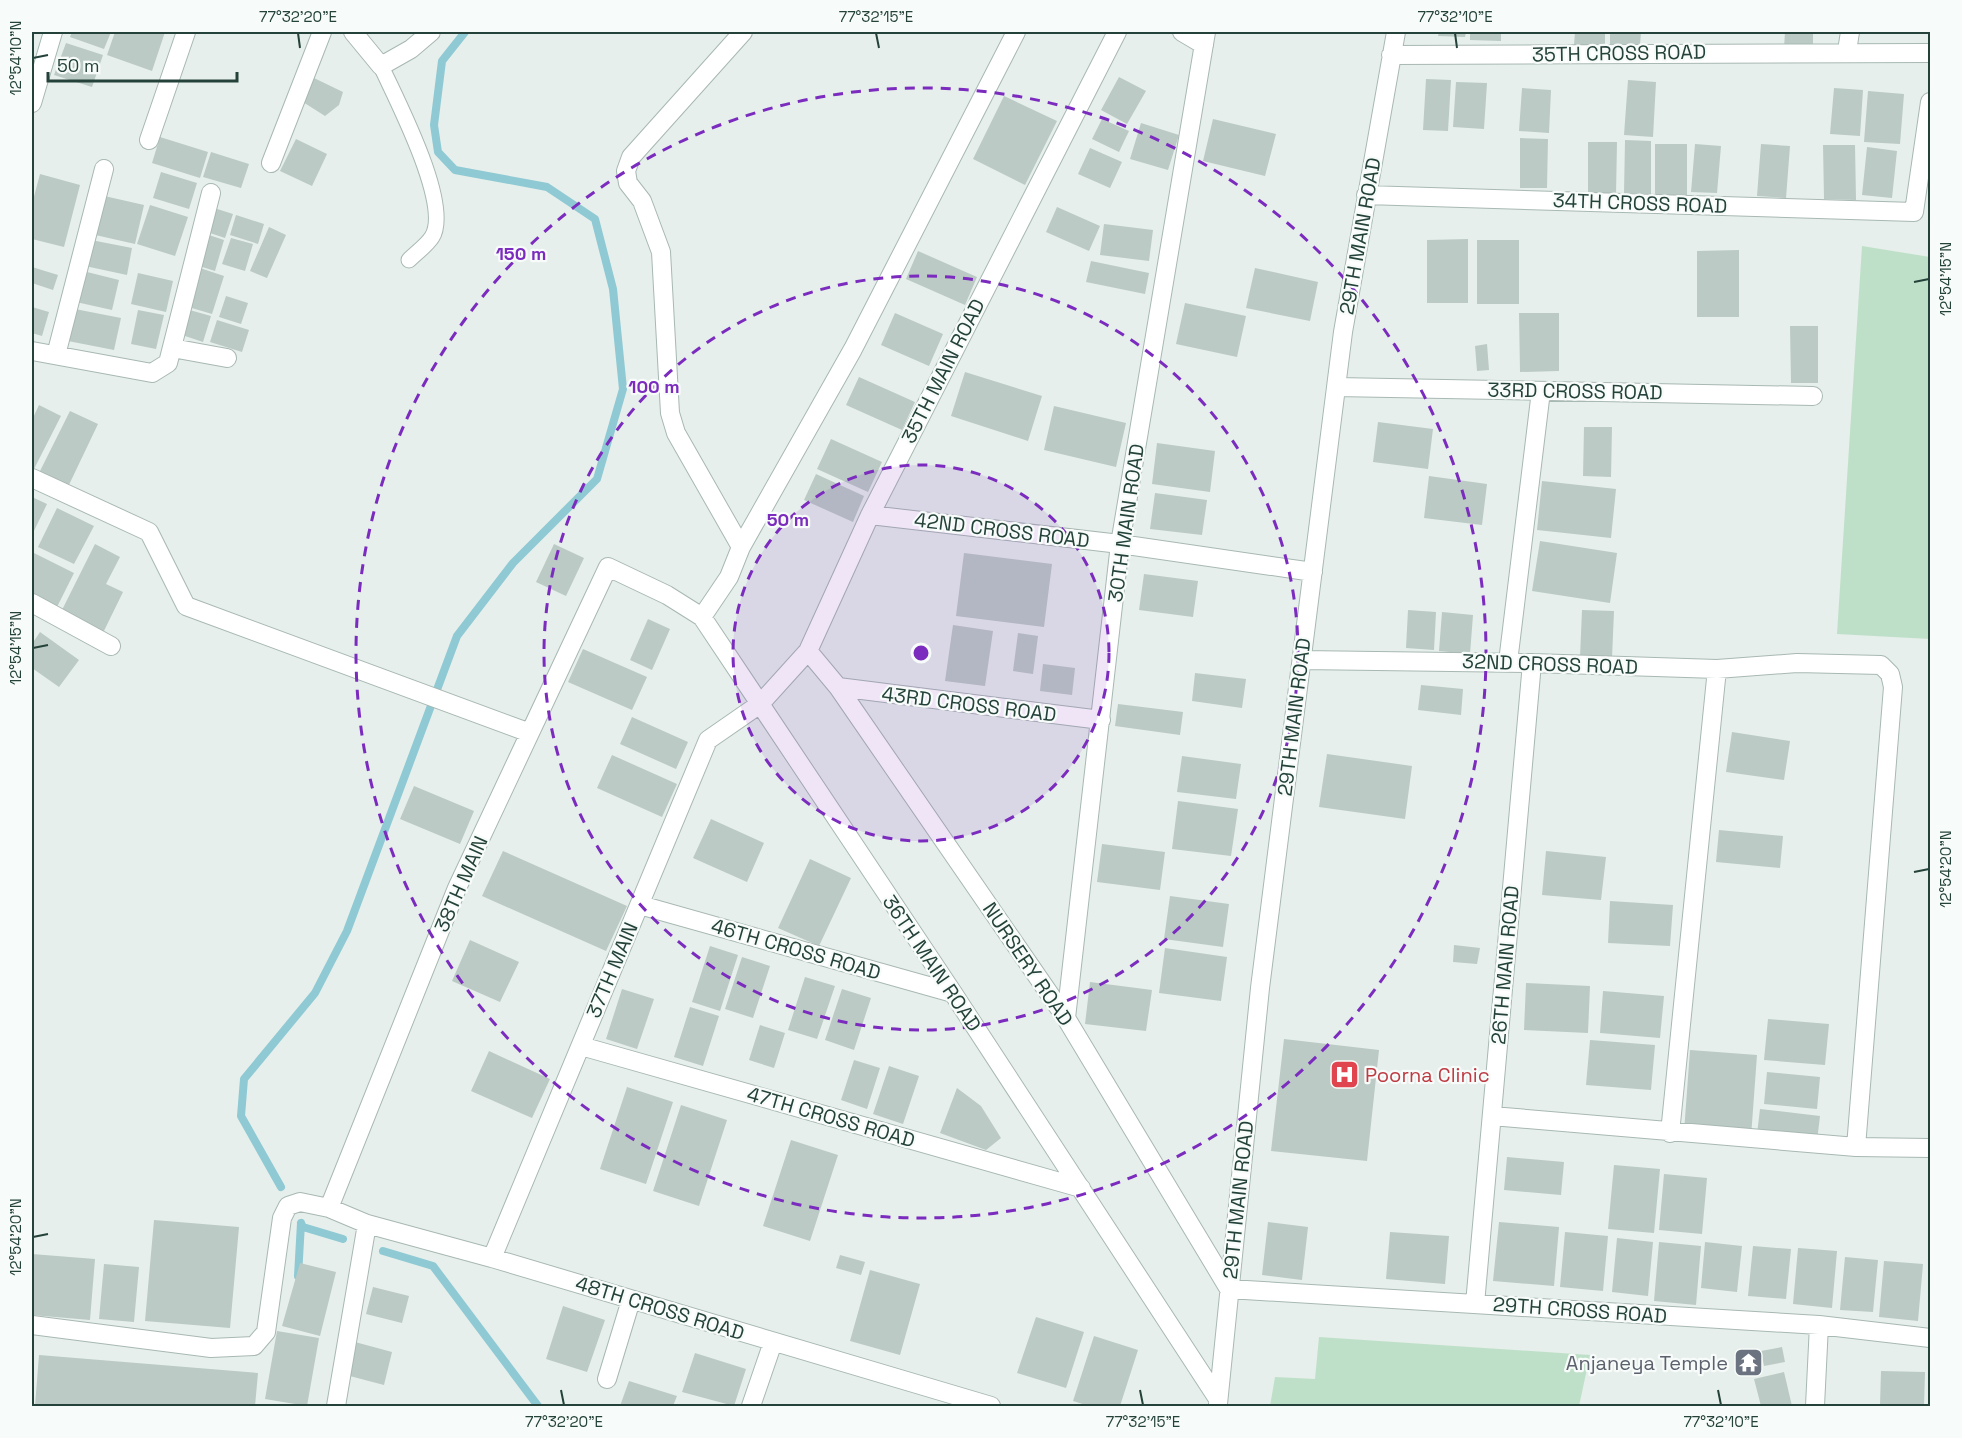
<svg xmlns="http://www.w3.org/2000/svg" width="1962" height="1438" viewBox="0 0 1962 1438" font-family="'Space Grotesk',sans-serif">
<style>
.green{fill:#bfe0c8}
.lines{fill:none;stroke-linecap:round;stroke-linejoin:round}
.stream{stroke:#8ec9d4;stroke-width:8}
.building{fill:#bbcac4}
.lane-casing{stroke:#a8b8b2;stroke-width:17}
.street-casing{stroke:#a8b8b2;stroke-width:20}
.lane{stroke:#fff;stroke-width:15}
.street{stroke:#fff;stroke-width:18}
.ticks{fill:none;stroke:#24423a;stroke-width:2}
.ring{fill:none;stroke:#7b2cbf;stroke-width:3;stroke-dasharray:10 8}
.labels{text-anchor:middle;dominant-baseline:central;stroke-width:4.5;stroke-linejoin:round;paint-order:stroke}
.street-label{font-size:20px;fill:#24423a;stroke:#f7fbf9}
.health-label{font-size:20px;fill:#be3a42;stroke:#f7fbf9;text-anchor:start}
.worship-label{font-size:20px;fill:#5b616d;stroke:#f7fbf9;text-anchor:end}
.centre{fill:#7b2cbf;stroke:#f7fbf9;stroke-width:3}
.ring-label{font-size:18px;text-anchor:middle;font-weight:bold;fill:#7b2cbf;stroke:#f7fbf9;stroke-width:4.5;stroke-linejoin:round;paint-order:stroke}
.neatline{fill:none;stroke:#24423a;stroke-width:2}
.ticks-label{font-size:15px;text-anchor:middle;fill:#24423a}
</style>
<rect width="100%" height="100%" fill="#e6efeb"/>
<!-- green -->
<path class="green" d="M1862,246L1930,257V639L1837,634Z
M1319,1337L1590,1355L1579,1406H1270L1275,1377L1315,1379Z"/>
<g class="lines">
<!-- stream -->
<path class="stream" d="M281,1187L241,1116L244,1079L315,993L347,931L457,636L513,563L597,479L623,389L613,289L595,219L547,187L455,170L438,152L434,125L442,61L465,32
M301,1223L303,1227L343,1239
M383,1251L433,1266L538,1406
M298,1276L301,1223"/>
</g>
<!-- building -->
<path class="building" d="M72,32H111L104,49L70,37Z
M115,32H165L152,71L107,55Z
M1439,32H1466L1465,37L1438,36Z
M1470,32H1501V41L1470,40Z
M1575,32H1605V46L1574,45Z
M1610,32H1641L1640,45L1610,44Z
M1785,32H1813V48H1784Z
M66,43L103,55L92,87L54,75Z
M1119,77L1146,91L1127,124L1101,110Z
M314,78L343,92L339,105L325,116L303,102Z
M1426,79L1451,80L1448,131L1423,130Z
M1628,80L1656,82L1653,137L1624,135Z
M1456,82L1487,83L1484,129L1453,127Z
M1522,88L1551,90L1549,133L1519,131Z
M1834,88L1863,90L1860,136L1830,134Z
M1868,91L1904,94L1900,144L1864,142Z
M1004,96L1057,121L1025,185L973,159Z
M1102,119L1129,131L1119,152L1092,139Z
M1213,119L1276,134L1265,176L1203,161Z
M1141,123L1179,135L1168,170L1130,159Z
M160,137L208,152L200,178L152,163Z
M1520,138L1548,139L1547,188H1520Z
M296,139L327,154L312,186L280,171Z
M1625,140L1651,141V194L1624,193Z
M1588,142H1617L1616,195L1588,194Z
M1655,144H1687V198H1655Z
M1695,144L1721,146L1717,193L1691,192Z
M1761,144L1790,146L1786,198L1757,196Z
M1823,145H1855L1856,200L1824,199Z
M1867,147L1897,151L1892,198L1862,195Z
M1090,148L1122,162L1110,188L1078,174Z
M211,152L249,164L241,188L203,177Z
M161,172L197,183L189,209L153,198Z
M40,174L80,185L64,247L32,239V204Z
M100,195L144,205L135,244L91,234Z
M150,205L188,217L175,256L137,244Z
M1057,207L1100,226L1089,251L1046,232Z
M214,208L233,214L225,238L207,232Z
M236,215L264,224L258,244L230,235Z
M1104,224L1153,230L1149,261L1100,255Z
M269,227L286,235L267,278L250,271Z
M206,234L224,240L215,271L196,265Z
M231,238L253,244L245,271L222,264Z
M1468,239V303H1427V240Z
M91,240L132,248L127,275L85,266Z
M1477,240H1519V304H1477Z
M1739,250V317H1697V251Z
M918,251L977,277L965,305L906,279Z
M1091,261L1149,273L1145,294L1086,282Z
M32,267L58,275L53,290L32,283Z
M197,267L224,276L212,314L185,306Z
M1255,268L1318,282L1310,321L1246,308Z
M83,271L119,280L112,310L76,302Z
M138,273L173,281L166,312L131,304Z
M226,296L248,303L241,324L219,317Z
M1185,303L1246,316L1237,357L1176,344Z
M32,307L49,312L42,336L32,333Z
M75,309L121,318L114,350L68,341Z
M186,309L211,316L203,342L179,334Z
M138,310L164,315L156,349L131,344Z
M895,313L943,334L929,366L881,345Z
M1519,313H1559V371L1520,372Z
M217,320L249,330L242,352L210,342Z
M1790,326H1818V383H1791Z
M1487,344L1489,370L1477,371L1475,346Z
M965,372L1042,396L1028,441L951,416Z
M859,377L915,402L902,430L846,405Z
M39,405L61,416L34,469L32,468V420Z
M1054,406L1126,423L1116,467L1044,450Z
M70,411L98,424L67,489L38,475Z
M1378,422L1433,429L1428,469L1373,462Z
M1584,427H1612L1611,477L1583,476Z
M831,439L882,462L868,492L817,469Z
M1157,443L1215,451L1210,492L1152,484Z
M816,474L864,496L853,522L804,500Z
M1429,476L1487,484L1482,525L1424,518Z
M1542,481L1616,489L1611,538L1537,530Z
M1155,493L1207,500L1202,535L1150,529Z
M32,497L47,504L32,535Z
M57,508L94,526L74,564L38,547Z
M1540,541L1617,553L1610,603L1532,591Z
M95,544L120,557L106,584L123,592L101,637L59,616Z
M554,544L584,558L566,596L536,582Z
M32,552L74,573L54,613L32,602Z
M964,553L1052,564L1044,627L956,616Z
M1144,574L1198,581L1193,617L1139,610Z
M1408,610L1436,612L1434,650L1406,648Z
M1582,610L1614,611L1612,658L1580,657Z
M1442,612L1473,615L1470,654L1439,651Z
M648,619L670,629L652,670L630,660Z
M953,625L993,631L985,686L945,681Z
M40,632L79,660L59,687L32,668V644Z
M1018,633L1038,636L1033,674L1013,671Z
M583,649L647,677L632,710L568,682Z
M1043,664L1075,668L1072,695L1040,691Z
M1195,673L1246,679L1242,708L1192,701Z
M1421,685L1463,689L1461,715L1418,710Z
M1118,704L1183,712L1180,735L1115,726Z
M632,717L688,742L676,769L620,744Z
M1732,732L1790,741L1784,780L1726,772Z
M1327,754L1412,766L1405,819L1319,807Z
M612,755L677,784L662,817L597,788Z
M1182,756L1241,764L1236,799L1177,792Z
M414,786L474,811L460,844L400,819Z
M1178,801L1238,809L1231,856L1172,849Z
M711,819L764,843L747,882L693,858Z
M1719,830L1783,836L1780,868L1716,862Z
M1102,844L1165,852L1160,890L1097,882Z
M503,851L627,906L606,951L482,896Z
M1546,851L1606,857L1601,900L1542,895Z
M810,859L851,878L819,946L778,928Z
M1170,896L1229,904L1223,947L1164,939Z
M1610,901L1673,905L1670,946L1608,943Z
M470,940L519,962L500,1002L452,981Z
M1454,945L1480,948L1477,964L1453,962Z
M710,946L738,955L720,1011L692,1002Z
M1165,948L1227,957L1221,1001L1159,993Z
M742,957L770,966L753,1018L725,1009Z
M805,977L835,986L817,1039L788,1030Z
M1090,982L1152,990L1146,1031L1085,1024Z
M1526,983L1590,986L1588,1033L1524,1030Z
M622,989L654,999L637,1049L606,1039Z
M842,989L871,998L854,1050L825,1040Z
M1603,991L1664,996L1660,1038L1600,1033Z
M690,1007L719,1016L703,1066L674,1057Z
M1768,1019L1829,1024L1825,1065L1764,1060Z
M760,1025L785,1033L774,1068L749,1060Z
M1284,1039L1379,1050L1367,1161L1271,1151Z
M1590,1040L1655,1045L1651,1090L1586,1085Z
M1690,1050L1757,1055L1751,1137L1684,1132Z
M489,1051L550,1079L532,1118L471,1091Z
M854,1060L880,1068L867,1109L841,1100Z
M889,1066L919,1076L903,1124L873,1114Z
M1767,1072L1820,1077L1817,1109L1764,1104Z
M627,1087L673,1102L646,1184L600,1169Z
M957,1088L981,1106L1001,1138L986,1150L940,1133Z
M681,1105L727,1120L699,1206L653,1191Z
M1760,1109L1820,1116L1817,1141L1757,1134Z
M791,1140L838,1155L810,1241L763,1226Z
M1507,1157L1564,1162L1561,1195L1504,1190Z
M1614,1165L1660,1169L1654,1233L1608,1229Z
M1664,1174L1707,1178L1702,1234L1659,1230Z
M154,1220L239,1227L230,1328L145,1321Z
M1268,1222L1308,1227L1302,1280L1262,1275Z
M1499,1222L1559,1227L1554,1286L1493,1281Z
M1390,1232L1449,1236L1445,1284L1386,1279Z
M1565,1232L1608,1236L1603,1291L1560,1287Z
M1617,1238L1653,1242L1648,1296L1612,1292Z
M1659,1242L1701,1246L1696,1305L1654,1301Z
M1705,1242L1742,1246L1737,1292L1701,1288Z
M1753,1246L1791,1249L1786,1299L1748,1296Z
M1798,1248L1837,1251L1832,1308L1793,1304Z
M32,1254L95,1259L90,1320L32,1315Z
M840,1255L865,1262L861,1275L836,1268Z
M1845,1257L1878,1260L1873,1312L1840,1310Z
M1884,1261L1923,1264L1918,1321L1879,1317Z
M300,1263L336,1272L320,1336L282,1326Z
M104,1264L139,1267L134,1322L99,1319Z
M870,1270L920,1284L900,1355L850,1341Z
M373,1287L409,1296L402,1323L366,1314Z
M563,1306L605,1320L587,1372L546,1359Z
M1036,1317L1084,1332L1066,1388L1017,1373Z
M277,1331L319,1338L307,1406L265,1399Z
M1094,1336L1138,1350L1120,1406H1089L1073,1401Z
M355,1342L392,1352L384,1385L346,1375Z
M1782,1347L1785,1362L1764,1366L1761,1351Z
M695,1353L746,1369L734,1406L682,1392Z
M39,1355L258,1373L255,1406H35Z
M1881,1371L1925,1372L1924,1406L1880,1405Z
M1784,1372L1792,1406H1761L1754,1379Z
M629,1381L677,1396L673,1406H620Z"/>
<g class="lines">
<defs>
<path id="lane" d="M381,66C396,99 452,205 432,237C427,245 416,253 409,260"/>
<path id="street" d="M353,32L381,66L411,49L431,32
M1182,32L1204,45
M1847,51L1850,32
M1391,55L1930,53
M32,103L53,32
M149,140L186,32
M271,163L322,32
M1366,195L1914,212L1930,102
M172,348L227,358
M32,351L152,373L168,363L211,193
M56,355L104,169
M1336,387L1813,396
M32,478L149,532L186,606L530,733
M870,515L1120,544L1313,572
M741,547L853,349L1016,32
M32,603L111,646
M702,617L729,577L741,547L676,433L670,413L661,252L642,201L628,183L626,171L631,157L743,32
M808,651L838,687L1066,1018L1229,1289L1819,1325L1930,1338
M1302,660L1532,663L1717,669L1797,663L1881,665L1890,674L1893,687L1856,1147
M1508,662L1541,391
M838,687L1101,720
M640,905L953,993
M1066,1018L1120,544L1206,32
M581,1046L1081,1188
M1492,1116L1856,1147L1930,1148
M1670,1133L1717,669
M329,1208L457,888L608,567L667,595L702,617L953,993L1218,1399
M492,1258L708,740L760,704L808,651L870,515L1117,32
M1475,1304L1532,663
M32,1325L211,1348L254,1346L266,1332L282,1218L288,1206L300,1202L329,1208L367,1224L492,1258L991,1406
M607,1379L631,1300
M1218,1404L1260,988L1343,332L1396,32
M336,1406L367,1224
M751,1406L773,1342
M1815,1406L1819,1325"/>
</defs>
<!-- lane casing -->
<use href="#lane" class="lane-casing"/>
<!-- street casing -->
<use href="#street" class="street-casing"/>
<!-- lane -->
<use href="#lane" class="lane"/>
<!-- street -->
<use href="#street" class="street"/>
</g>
<!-- ticks -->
<path class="ticks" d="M298,33L300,48M876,33L879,48M1455,33L1457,48M33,58L48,55M1914,282L1929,279M33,648L48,645M1914,872L1929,869M33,1237L48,1234M561,1390L564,1405M1140,1390L1143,1405M1718,1390L1721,1405"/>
<!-- distance rings -->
<circle cx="921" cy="653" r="188" fill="#7b2cbf" fill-opacity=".12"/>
<g class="ring">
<circle cx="921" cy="653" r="188"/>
<circle cx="921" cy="653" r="377"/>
<circle cx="921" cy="653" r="565"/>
</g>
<!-- icons -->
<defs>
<symbol id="hospital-square" viewBox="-11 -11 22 22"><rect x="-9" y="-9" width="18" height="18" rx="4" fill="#e0444e" stroke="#f7fbf9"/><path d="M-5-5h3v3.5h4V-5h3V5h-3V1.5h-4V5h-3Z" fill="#fff"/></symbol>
<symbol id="temple-square" viewBox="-11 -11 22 22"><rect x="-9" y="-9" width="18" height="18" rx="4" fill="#6b7280" stroke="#f7fbf9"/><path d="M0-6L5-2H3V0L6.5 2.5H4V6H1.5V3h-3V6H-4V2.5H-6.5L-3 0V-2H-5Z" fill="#fff"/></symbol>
</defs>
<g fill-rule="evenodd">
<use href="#hospital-square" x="1328" y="1058" width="33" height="33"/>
<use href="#temple-square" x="1732" y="1346" width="33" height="33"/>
</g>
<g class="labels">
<!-- street labels -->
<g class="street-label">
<text transform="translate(1619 53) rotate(-1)">35TH CROSS ROAD</text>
<text transform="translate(1640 203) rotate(2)">34TH CROSS ROAD</text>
<text transform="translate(1360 236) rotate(-80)">29TH MAIN ROAD</text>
<text transform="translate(943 371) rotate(-63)">35TH MAIN ROAD</text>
<text transform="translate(1575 391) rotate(1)">33RD CROSS ROAD</text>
<text transform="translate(1126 523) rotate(-82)">30TH MAIN ROAD</text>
<text transform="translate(1002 530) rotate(7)">42ND CROSS ROAD</text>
<text transform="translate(1550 664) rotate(2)">32ND CROSS ROAD</text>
<text transform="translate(969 704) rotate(7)">43RD CROSS ROAD</text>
<text transform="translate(1294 717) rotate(-83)">29TH MAIN ROAD</text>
<text transform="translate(461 884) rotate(-66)">38TH MAIN</text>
<text transform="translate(796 949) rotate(16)">46TH CROSS ROAD</text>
<text transform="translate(932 963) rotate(56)">36TH MAIN ROAD</text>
<text transform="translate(1028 964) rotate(56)">NURSERY ROAD</text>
<text transform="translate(1505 965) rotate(-85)">26TH MAIN ROAD</text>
<text transform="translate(612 970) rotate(-67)">37TH MAIN</text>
<text transform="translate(831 1117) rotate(16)">47TH CROSS ROAD</text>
<text transform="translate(1238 1200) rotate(-84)">29TH MAIN ROAD</text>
<text transform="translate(660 1308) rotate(17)">48TH CROSS ROAD</text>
<text transform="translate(1580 1310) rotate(4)">29TH CROSS ROAD</text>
</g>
<!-- health labels -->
<g class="health-label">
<text x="1365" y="1075">Poorna Clinic</text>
</g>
<!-- worship labels -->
<g class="worship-label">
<text x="1728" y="1363">Anjaneya Temple</text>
</g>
</g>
<circle cx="921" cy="653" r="9" class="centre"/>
<g class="ring-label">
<text x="521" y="260">150 m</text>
<text x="654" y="393">100 m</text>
<text x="788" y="526">50 m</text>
</g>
<!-- border -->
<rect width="1962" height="1438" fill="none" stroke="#f7fbf9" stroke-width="66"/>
<!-- scale -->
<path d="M48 72v9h189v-9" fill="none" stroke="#24423a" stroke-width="3"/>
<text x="57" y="72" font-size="18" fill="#24423a" stroke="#f7fbf9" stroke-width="4.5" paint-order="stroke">50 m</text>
<rect x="33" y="33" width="1896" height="1372" class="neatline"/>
<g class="ticks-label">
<text x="298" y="22">77°32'20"E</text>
<text x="876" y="22">77°32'15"E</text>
<text x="1455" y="22">77°32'10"E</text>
<text transform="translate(16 58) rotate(-90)" y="5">12°54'10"N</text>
<text transform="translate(1946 279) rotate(-90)" y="5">12°54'15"N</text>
<text transform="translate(16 648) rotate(-90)" y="5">12°54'15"N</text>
<text transform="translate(1946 869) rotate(-90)" y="5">12°54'20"N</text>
<text transform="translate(16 1237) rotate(-90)" y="5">12°54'20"N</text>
<text x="564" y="1427">77°32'20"E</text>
<text x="1143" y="1427">77°32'15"E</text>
<text x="1721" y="1427">77°32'10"E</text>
</g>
</svg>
